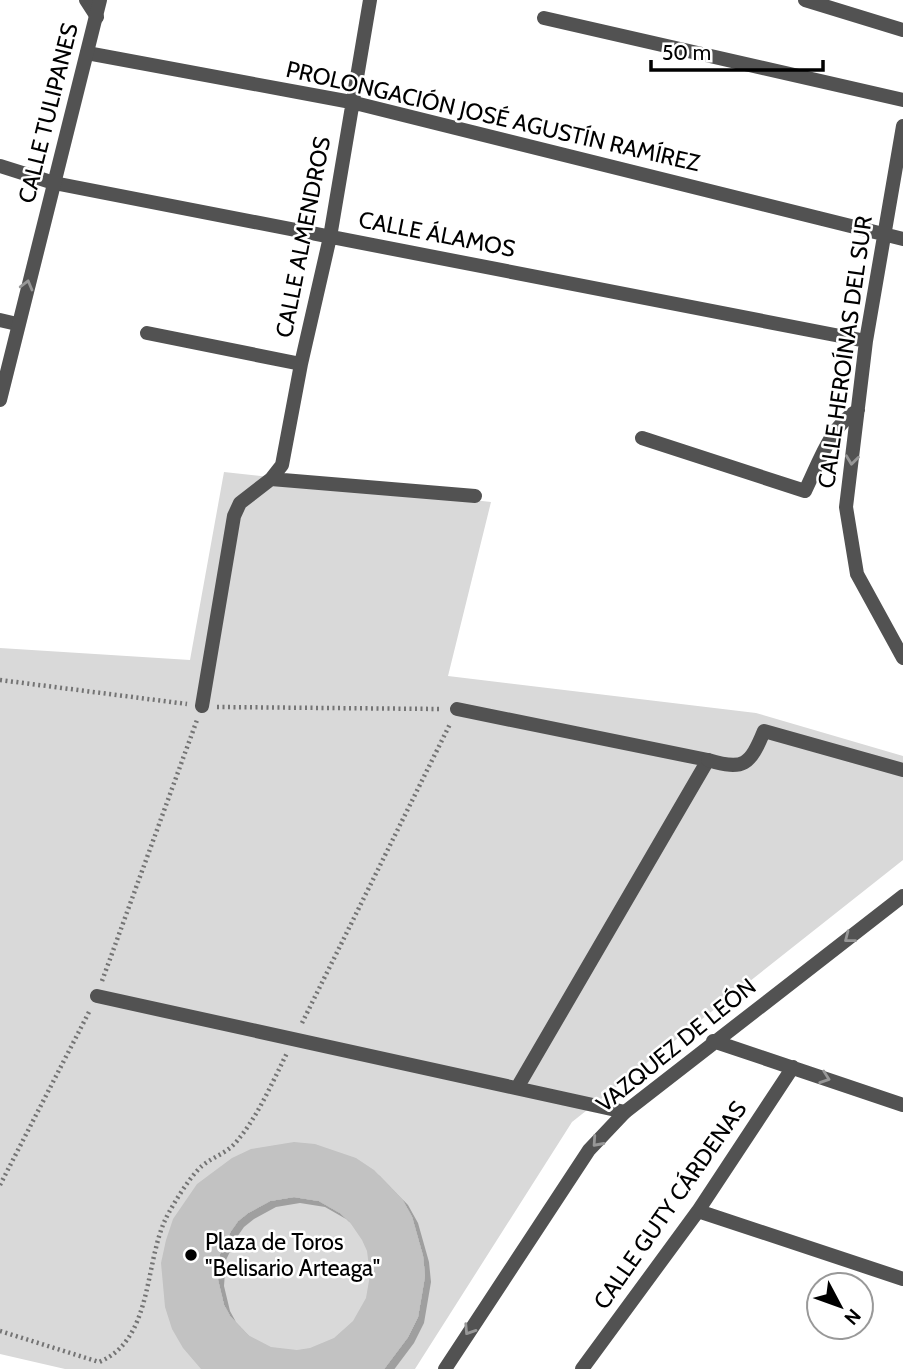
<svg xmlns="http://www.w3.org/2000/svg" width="903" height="1369" viewBox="0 0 903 1369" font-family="Cabin,sans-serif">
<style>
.green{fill:#d9d9d9}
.building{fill:#c2c2c2;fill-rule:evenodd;filter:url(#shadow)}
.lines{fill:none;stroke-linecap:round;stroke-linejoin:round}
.path{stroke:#747474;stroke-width:4.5;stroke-dasharray:2 3.5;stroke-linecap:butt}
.service{stroke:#525252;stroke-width:14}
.pedestrian{stroke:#525252;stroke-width:14}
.minor{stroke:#525252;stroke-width:14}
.tertiary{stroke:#525252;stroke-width:14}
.oneway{stroke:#979797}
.poi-dot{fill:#000;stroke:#fff;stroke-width:2.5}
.labels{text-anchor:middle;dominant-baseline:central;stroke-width:5;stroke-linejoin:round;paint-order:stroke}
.street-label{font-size:23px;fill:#000;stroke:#fff}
.poi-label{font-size:23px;fill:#000;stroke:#fff;text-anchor:start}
</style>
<defs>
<filter id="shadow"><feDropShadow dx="6" dy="6" stdDeviation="0" flood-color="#0004"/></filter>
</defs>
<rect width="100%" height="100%" fill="#fff"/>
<!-- green -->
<path class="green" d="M224,472L491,502L448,676L756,713L903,756V860L572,1122L415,1369H65L0,1354V648L190,660Z"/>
<!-- building -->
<path class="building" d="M294,1142L315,1144L356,1158L374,1170L402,1199L412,1217L423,1256L425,1276L418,1317L408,1337L384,1369H201L183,1348L172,1329L165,1307L161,1263L166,1240L173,1219L197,1184L232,1158L251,1149ZM294,1197L319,1201L340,1213L349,1221L362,1240L367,1251L370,1275L366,1298L353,1321L334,1338L310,1348L297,1350L271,1347L248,1335L230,1316L224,1305L218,1280L220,1254L231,1231L238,1221L248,1213L270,1201Z"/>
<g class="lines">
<!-- path -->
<path class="path" d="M0,680L187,704
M217,707L440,709
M102,981L197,720
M302,1023L450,724
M0,1185L89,1012
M0,1331L99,1362C153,1340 144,1264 166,1218C173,1204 191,1175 202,1166C214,1156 226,1154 237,1141C258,1116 272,1083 287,1053"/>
<!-- service -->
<path class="service" d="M457,709L708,760L517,1088
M97,996L625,1112"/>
<!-- pedestrian -->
<path class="pedestrian" d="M708,760C744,771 750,765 764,731L903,770"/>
<!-- minor -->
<path class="minor" d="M86,0L97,17
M805,0L903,30
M544,18L903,100
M87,53L351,102L903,239
M903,126L866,341L846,507L857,574L903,658
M0,166L54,183L866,341
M0,320L17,324
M147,333L301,364
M642,438L805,491C819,463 830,426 858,410
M271,479L475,496
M202,706L234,516L240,503L271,479L282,465L301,364L330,237L370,0
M713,1041L903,1105
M698,1211L903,1279
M445,1369L589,1150L625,1112L903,896
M582,1369L698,1211L793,1067"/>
<!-- tertiary -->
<path class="tertiary" d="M0,400L100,0"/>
</g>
<!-- one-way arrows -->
<defs><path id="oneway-chevron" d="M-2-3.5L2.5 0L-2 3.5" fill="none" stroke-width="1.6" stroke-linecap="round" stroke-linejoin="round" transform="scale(1.75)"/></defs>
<g class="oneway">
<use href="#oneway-chevron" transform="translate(27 285) rotate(-75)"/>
<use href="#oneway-chevron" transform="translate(852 460) rotate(97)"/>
<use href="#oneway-chevron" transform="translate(849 938) rotate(142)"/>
<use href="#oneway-chevron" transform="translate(825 1078) rotate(19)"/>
<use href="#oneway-chevron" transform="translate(597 1142) rotate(132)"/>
<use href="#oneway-chevron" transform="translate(469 1330) rotate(123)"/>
</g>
<!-- markers -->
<circle class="poi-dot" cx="191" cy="1255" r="7"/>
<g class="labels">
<!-- street labels -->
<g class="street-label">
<text transform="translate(48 113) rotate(-76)">CALLE TULIPANES</text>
<text transform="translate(493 116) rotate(13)">PROLONGACIÓN JOSÉ AGUSTÍN RAMÍREZ</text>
<text transform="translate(437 234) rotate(11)">CALLE ÁLAMOS</text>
<text transform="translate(303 237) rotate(-79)">CALLE ALMENDROS</text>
<text transform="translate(845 352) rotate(-82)">CALLE HEROÍNAS DEL SUR</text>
<text transform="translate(676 1045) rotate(-39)">VAZQUEZ DE LEÓN</text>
<text transform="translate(670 1205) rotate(-55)">CALLE GUTY CÁRDENAS</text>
</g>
<!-- poi labels -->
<g class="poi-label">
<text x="205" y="1242">Plaza de Toros<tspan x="205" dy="26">"Belisario Arteaga"</tspan></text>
</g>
</g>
<!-- north arrow -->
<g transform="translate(840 1306) rotate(131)"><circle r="33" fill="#ffffff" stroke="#999999" stroke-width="2"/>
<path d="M0-5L12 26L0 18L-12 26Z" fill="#000000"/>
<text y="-10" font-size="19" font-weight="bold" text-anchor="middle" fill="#000000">N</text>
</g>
<!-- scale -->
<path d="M651 60v10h172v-10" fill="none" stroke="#000000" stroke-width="3.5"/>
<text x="662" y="60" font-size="21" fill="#000000" stroke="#ffffff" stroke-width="5" paint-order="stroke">50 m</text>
</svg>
